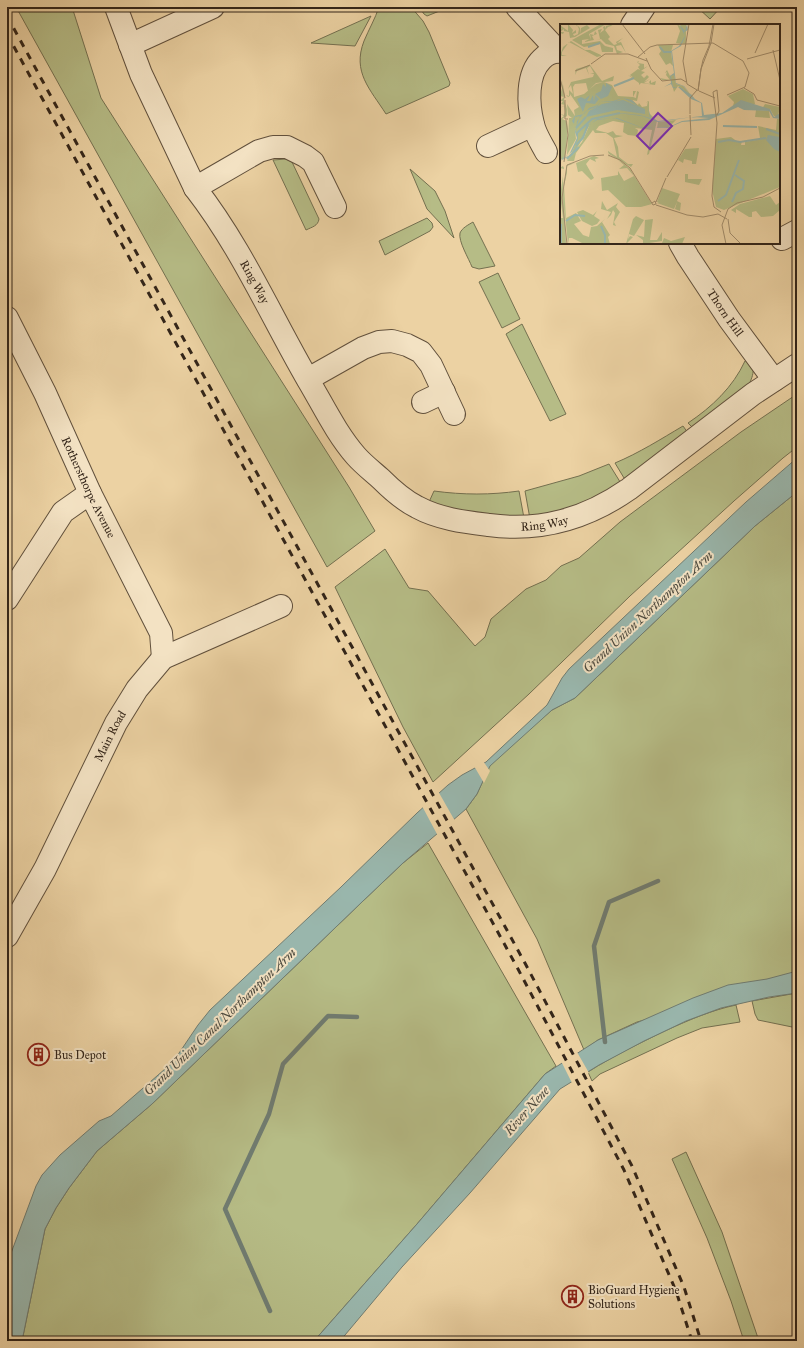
<svg xmlns="http://www.w3.org/2000/svg" width="804" height="1348" viewBox="0 0 804 1348" font-family="'IM FELL Great Primer',serif">
<style>
.green{fill:#b6bc86;stroke:#747050}
.water{fill:#99b6ac;stroke:#707c71}
.pier{fill:#ecd2a3}
.lines{fill:none;stroke-linecap:round;stroke-linejoin:round}
.stream{stroke:#707c71;stroke-width:4.5}
.minor-casing{stroke:#61503c;stroke-width:24}
.minor{stroke:#f3e2c3;stroke-width:22}
.rail{stroke:#332519;stroke-width:3;stroke-dasharray:7 7;stroke-linecap:butt}
.labels{text-anchor:middle;dominant-baseline:central;stroke-width:4;stroke-linejoin:round;paint-order:stroke}
.street-label{font-size:12px;fill:#332519;stroke:#f3e2c3}
.poi-label{font-size:12px;fill:#332519;stroke:#f3e2c3;text-anchor:start}
.water-label{font-size:13px;font-style:italic;fill:#4c493e;stroke:#f3e2c3}
.inset-river{fill:none;stroke:#99b6ac;stroke-width:2}
.inset-road{fill:none;stroke:#a28d6c;stroke-width:1}
.view{fill:#7b2cbf;fill-opacity:0.15;stroke:#7b2cbf;stroke-width:2}
.inset-edge{fill:none;stroke:#332519;stroke-width:2}
</style>
<rect width="100%" height="100%" fill="#ecd2a3"/>
<filter id="stains"><feTurbulence type="fractalNoise" baseFrequency=".005" numOctaves="4"/><feColorMatrix values="0 0 0 0 .2 0 0 0 0 .09 0 0 0 0 .02 0 0 0 .5 -.17"/></filter>
<radialGradient id="worn" r=".72"><stop offset=".6" stop-color="#630" stop-opacity="0"/><stop offset="1" stop-color="#630" stop-opacity=".3"/></radialGradient>
<!-- green -->
<path class="green" d="M16,7H72L101,98L349,487L375,531L327,567Z
M379,7H411L423,21L429,32L450,83L449,86L386,114C370,89 352,72 364,41C369,29 375,19 379,7Z
M419,7H441L442,10L427,16L424,14Z
M697,7H721L710,19Z
M371,16L355,46L311,43Z
M286,159L292,162L319,219C318,226 312,227 306,230L273,160Z
M410,169L435,191L445,211L454,238L427,209Z
M427,218L432,223L433,227L430,231L385,255L379,241Z
M473,222L495,266L479,269L472,267C469,259 458,241 460,233C462,228 468,225 473,222Z
M498,273L520,319L502,328L479,282Z
M522,324L566,414L550,421L506,334Z
M749,359C757,368 752,379 747,388L693,428L688,423C712,407 733,387 745,361Z
M797,394V447L783,458L734,501L630,596L529,694L433,782L403,727L335,587L385,549L409,588L428,591L475,646L485,637L491,619L526,589L546,580L561,566L579,558L620,522L741,432Z
M683,426L688,433L627,479L624,478L615,463C639,453 661,439 683,426Z
M609,464L622,485L597,500L530,519L525,491L579,476Z
M434,491C463,495 491,495 519,491L524,518L451,510L429,502Z
M797,492V982L771,986L637,1022L598,1040L584,1050L537,939L466,809L477,794L492,760L552,710L575,698L755,526Z
M428,843L556,1066L545,1074L417,1224L314,1341H22L45,1229L56,1208L69,1188L97,1151L152,1104L363,901L403,863Z
M797,993V1028L758,1020L755,1014L752,1001Z
M736,1005L740,1022L702,1028L677,1038L600,1074L592,1081L588,1072C613,1056 640,1043 667,1030C689,1020 712,1010 736,1005Z
M686,1152L722,1232L759,1341H744L731,1301L707,1238L672,1159Z"/>
<!-- water -->
<path class="water" d="M797,458V492L755,526L575,698L552,710L490,766L477,794L466,809L403,863L363,901L152,1104L97,1151L69,1188L56,1208L45,1229L22,1341H7V1264L36,1186L42,1175L60,1155L99,1121L111,1116L173,1062L198,1025L210,1010L341,887L417,813L448,785L462,775L486,762L547,705L562,678L569,669L746,502Z
M797,971V993L769,997L721,1008L686,1021L644,1041L599,1065L560,1089L470,1193L402,1267L340,1341H314L417,1224L545,1074L598,1040L693,998L728,985L767,979Z"/>
<!-- pier -->
<path class="pier" d="M483,761L490,771L484,783L474,766Z
M438,791L455,821L438,836L422,806Z
M577,1052L589,1073L572,1083L561,1061Z"/>
<g class="lines">
<!-- stream -->
<path class="stream" d="M605,1042L594,946L609,902L658,881
M270,1311L225,1209L269,1114L283,1064L328,1016L357,1017"/>
<defs>
<g id="minor">
<path id="s1" d="M116,7L141,74L195,188C241,247 271,316 308,380C323,405 336,433 356,456C363,464 372,471 381,479C392,490 403,500 417,507C439,519 465,522 489,525C541,532 586,519 629,489L753,394L797,365"/>
<path d="M517,7L558,51"/>
<path d="M632,25L644,7"/>
<path d="M130,45L213,7"/>
<path d="M488,146L533,125"/>
<path d="M546,152C542,144 535,134 533,124C528,105 526,74 542,59C547,54 553,51 561,52"/>
<path d="M195,188L259,151L273,147H287L305,156L313,162L335,207"/>
<path d="M782,239L797,231"/>
<path id="s2" d="M680,243L688,257L729,319L774,380"/>
<path id="s3" d="M7,318L45,393L90,493L161,633L163,658"/>
<path d="M308,379L363,348L379,342L392,341L407,345L421,352L431,365L454,414"/>
<path d="M423,402L444,392"/>
<path d="M7,599L63,512L90,493"/>
<path id="s4" d="M7,936L45,869L116,723L137,689L163,658L281,606"/>
</g>
</defs>
<!-- minor casing -->
<use href="#minor" class="minor-casing"/>
<!-- minor -->
<use href="#minor" class="minor"/>
<!-- rail -->
<path class="rail" d="M7,16L526,965L632,1166L684,1287L701,1341
M7,34L518,969L624,1170L676,1291L692,1341"/>
</g>
<!-- icons -->
<defs>
<symbol id="building-ring" viewBox="-11 -11 22 22"><circle r="9.5" fill="#f3e2c3" stroke="#8f2418" stroke-width="1.5"/><path d="M-4-6H4V6H1V3H-1V6H-4ZM-2.5-4.3h1.7v1.8h-1.7ZM.8-4.3h1.7v1.8H.8ZM-2.5-1h1.7V.8h-1.7ZM.8-1h1.7V.8H.8Z" fill="#8f2418"/></symbol>
</defs>
<g fill-rule="evenodd">
<use href="#building-ring" x="26" y="1042" width="25" height="25"/>
<use href="#building-ring" x="560" y="1284" width="25" height="25"/>
</g>
<g class="labels">
<!-- street labels -->
<g class="street-label">
<text stroke="none"><textPath href="#s1" startOffset="309">Ring Way</textPath></text>
<text stroke="none"><textPath href="#s2" startOffset="83">Thorn Hill</textPath></text>
<text stroke="none"><textPath href="#s3" startOffset="188">Rothersthorpe Avenue</textPath></text>
<text stroke="none"><textPath href="#s1" startOffset="721">Ring Way</textPath></text>
<text stroke="none"><textPath href="#s4" startOffset="225">Main Road</textPath></text>
</g>
<!-- poi labels -->
<g class="poi-label">
<text x="54" y="1055">Bus Depot</text>
<text x="588" y="1290">BioGuard Hygiene<tspan x="588" dy="14">Solutions</tspan></text>
</g>
<!-- water labels -->
<g class="water-label">
<text transform="translate(648 612) rotate(-43)">Grand Union Northampton Arm</text>
<text transform="translate(220 1022) rotate(-44)">Grand Union Canal Northampton Arm</text>
<text transform="translate(527 1111) rotate(-48)">River Nene</text>
</g>
</g>
<!-- overview -->
<g transform="translate(560 24)">
<rect width="220" height="220" fill="#ecd2a3"/>
<path d="M8,0L13,6L12,9L16,6V9L13,10L14,12L18,10L19,5L17,1L16,2V1H15L14,0H16L20,4V10L21,4L27,1L30,4L15,13L10,14L9,8L4,7V5L0,8H4L3,10L0,9V5H2L0,4V1L8,7ZM41,0H46L24,13L29,10L31,16L30,10L34,11L35,7L37,10L32,12L34,16L24,18L29,15L22,16V20L40,17L45,22L53,24V28H42L40,20L24,23L12,16ZM54,0L51,2L48,3L45,6L50,13L48,15L54,21L57,20L56,18L63,14L57,19L61,18L66,29L61,21L56,22L57,26L63,28L57,30L54,22L46,20L41,15L36,16L40,15L38,6L42,5L40,9L44,6L43,3L45,2V5L46,2ZM117,0L121,3L120,0H126V20L116,19L120,7ZM11,17L25,26H30L41,31V29V32L37,33L9,18L2,28V31L7,32H1V34L0,31L3,23ZM98,21H113L111,28L113,42L110,39L106,41L99,30L101,27ZM79,37L78,39L84,40V44L88,42L81,47L85,48L81,51L84,54L87,51L89,53L84,58L90,55L84,59L90,60L89,58L91,56V59L96,57L95,61L81,59L79,61V59L68,51L74,54L70,51L78,45L80,46L78,43L80,41L77,38ZM30,41L42,57L54,52L53,57L36,59L28,67L26,59L15,60L13,63L14,73L24,70L36,60L44,58L52,61L58,72L73,73V67H76L73,73L76,74L77,67L79,68L77,77L72,76L78,81L79,79L82,83L87,82L88,77L86,79L89,77V89L97,97L89,130L87,131L92,106L75,104L78,106L77,112L68,111L63,108L64,99L53,97L39,102L36,106L48,109L53,107L56,111L63,112L54,114L58,123L59,133L68,140H73L71,143L49,130L48,128V127L57,133L53,114L46,109H35L33,106L16,129L14,137H7L22,118L30,100L19,121L11,132L7,134L12,128L18,113L15,106L16,115L7,131L9,94H12L8,91L7,80L15,92L14,86L19,83L10,70V72L8,73L6,71L9,72V66L13,70L11,61L8,65L11,58L33,53L34,50H30L34,49L30,42L27,44L29,51L26,44L17,47L15,51L16,45ZM107,46L110,52L114,50L116,60L123,62L131,71L118,62L114,68L111,56H102L100,54L110,56L106,51L107,48L105,49ZM0,54L3,63L2,55L5,72V73L4,76L7,85V92L2,95L7,97L8,105L5,134L0,136V95L4,92L0,90L4,91L5,88L4,82L0,84L5,81L1,80L3,77H0L4,73L0,72L2,64ZM183,65L193,70L195,80L185,84L179,81L173,82L174,78L168,72ZM205,80L220,83L218,92H214L210,85H202ZM196,86L209,87L210,94L195,93ZM217,95H220V163L164,186L156,183L152,166L156,115L171,113L178,118L182,117L181,121H185V118L206,114H200L198,102L216,106ZM116,96L109,103L97,104L98,98ZM139,124L136,140H132V137L124,135L123,139L118,136L125,125ZM34,132L39,134L35,135L36,138L30,135L26,140L34,154L31,156L22,147L18,148L16,139ZM48,132H49L55,134L62,138L70,145L92,180L81,183H66L48,166L42,167L41,154L58,151V147L64,157L74,152L67,144L59,145L64,141L57,135L48,132L47,138ZM15,139L7,142V149L4,162L6,194L16,189L21,197L14,200L23,211L29,213L31,203L37,202L45,195L42,198L50,211L48,213L50,220H24L12,214H9L8,220L3,171L4,157L6,150V143L7,141L9,140ZM3,142L4,144L3,153L6,220H0V194H3L0,172L4,145L0,144ZM125,150H128V155H142L139,161L125,158ZM102,164L120,170L117,177L121,179L120,187L115,185L117,178L114,185L97,179H99L97,178ZM210,172L216,181L220,178V186L213,192L201,193L196,187L192,188V193H189L176,185V189L171,186L180,180ZM42,177L47,186L58,179L56,183L60,188L54,198L56,202L53,201L55,189L53,186L51,191L47,195L51,188L41,185ZM23,186L33,191L37,187L34,192L40,196L37,200L32,202L22,197L17,188ZM76,192L84,196L74,212L69,210L68,215L70,212L73,213L66,220L73,195ZM93,195L90,216H97L102,208V217L83,220V216L76,211L84,213L85,196ZM125,213L122,220L102,219L104,214L111,217Z" fill="#b6bc86"/>
<path d="M119,0L125,7L127,0L128,6L124,8L125,13L121,22L112,27L116,59L124,62L135,75L142,79L144,91L162,89L181,76L210,85L214,93L220,89V95L213,94L209,87L184,86L178,83L149,96L122,98L108,104H83L54,94L37,96L30,100L12,131L0,137L10,129L17,114L15,108L20,92L15,93L14,100L12,97L15,92L24,90L29,84L38,81L40,77H53L63,74L72,76L78,82L88,83L91,94L98,97L142,92L141,79L131,75L118,63L113,64L111,60L104,63L97,59L104,63L111,59L110,52L114,49L111,27L119,22L125,12ZM114,51L116,60L123,62L133,72L120,63H113L111,52ZM63,74L78,82L88,83L90,94L80,91L61,89H57L82,92L98,98L133,93L149,94L122,97L109,103L94,104L81,103L57,94L37,95L29,101L11,131L1,135L12,128L18,115V107L16,109L17,97L26,87L38,82L40,77L54,78ZM43,60L46,63V59L52,63L48,72L41,75L35,70L41,67ZM30,71L27,77H30L33,71L34,78L35,71L39,75L35,80L26,79L23,88L17,75L21,73L25,75ZM63,76L85,85V90L57,86L26,93L29,87L42,80ZM208,111L220,113V128L214,125L206,116Z" fill="#99b6ac" fill-rule="evenodd"/>
<path class="inset-river" d="M28,23L40,19M100,23L104,28H111M54,62L74,54M163,102L197,103M16,104L26,93M206,105L220,110M17,109L32,95L60,89M158,118L169,116L180,118L206,114M16,121L23,114L28,100M7,135L19,123M158,177L166,171L179,136M172,178L176,169L183,165L184,157L175,151M6,197L15,191L25,192M41,202L45,211V220M1,220V200"/>
<path class="inset-road" d="M62,0L85,30M129,0L123,37L127,60L137,66M153,0L149,22L143,36L141,45L138,67L141,45L151,19L154,0M213,26L220,56M195,29L208,0M78,33L90,23L97,21L153,19L183,37L189,49L185,63L167,71M86,34L91,45L102,57L121,55L126,58M187,35L220,26M31,40L45,30H68L87,37M15,47L30,41M0,54L5,74M184,64L194,70L197,76L220,82M139,67L155,74M5,76V95H8M130,90V74L137,66M130,91L131,111M157,91L159,87L157,66L153,68L157,99L152,172L154,183L161,188M48,131L60,136L70,144L93,181L96,180L95,177L92,179M4,138L8,111L6,96M7,141L2,174L7,220M7,141L30,132L44,131M107,153L131,113M96,178L106,154M96,181L127,191L143,193L158,190L167,195M168,195L170,209L181,220M166,220L162,201L168,185L177,179L203,173L220,164"/>
<path class="view" d="M98,89L112,102L90,125L77,112Z"/>
<rect width="220" height="220" class="inset-edge"/>
</g>
<!-- margin -->
<rect width="804" height="1348" fill="none" stroke="#ecd2a3" stroke-width="24"/>
<rect x="8" y="8" width="788" height="1332" fill="none" stroke="#332519" stroke-width="2"/>
<rect x="12" y="12" width="780" height="1324" fill="none" stroke="#332519"/>
<rect width="100%" height="100%" filter="url(#stains)"/>
<rect width="100%" height="100%" fill="url(#worn)"/>
</svg>
